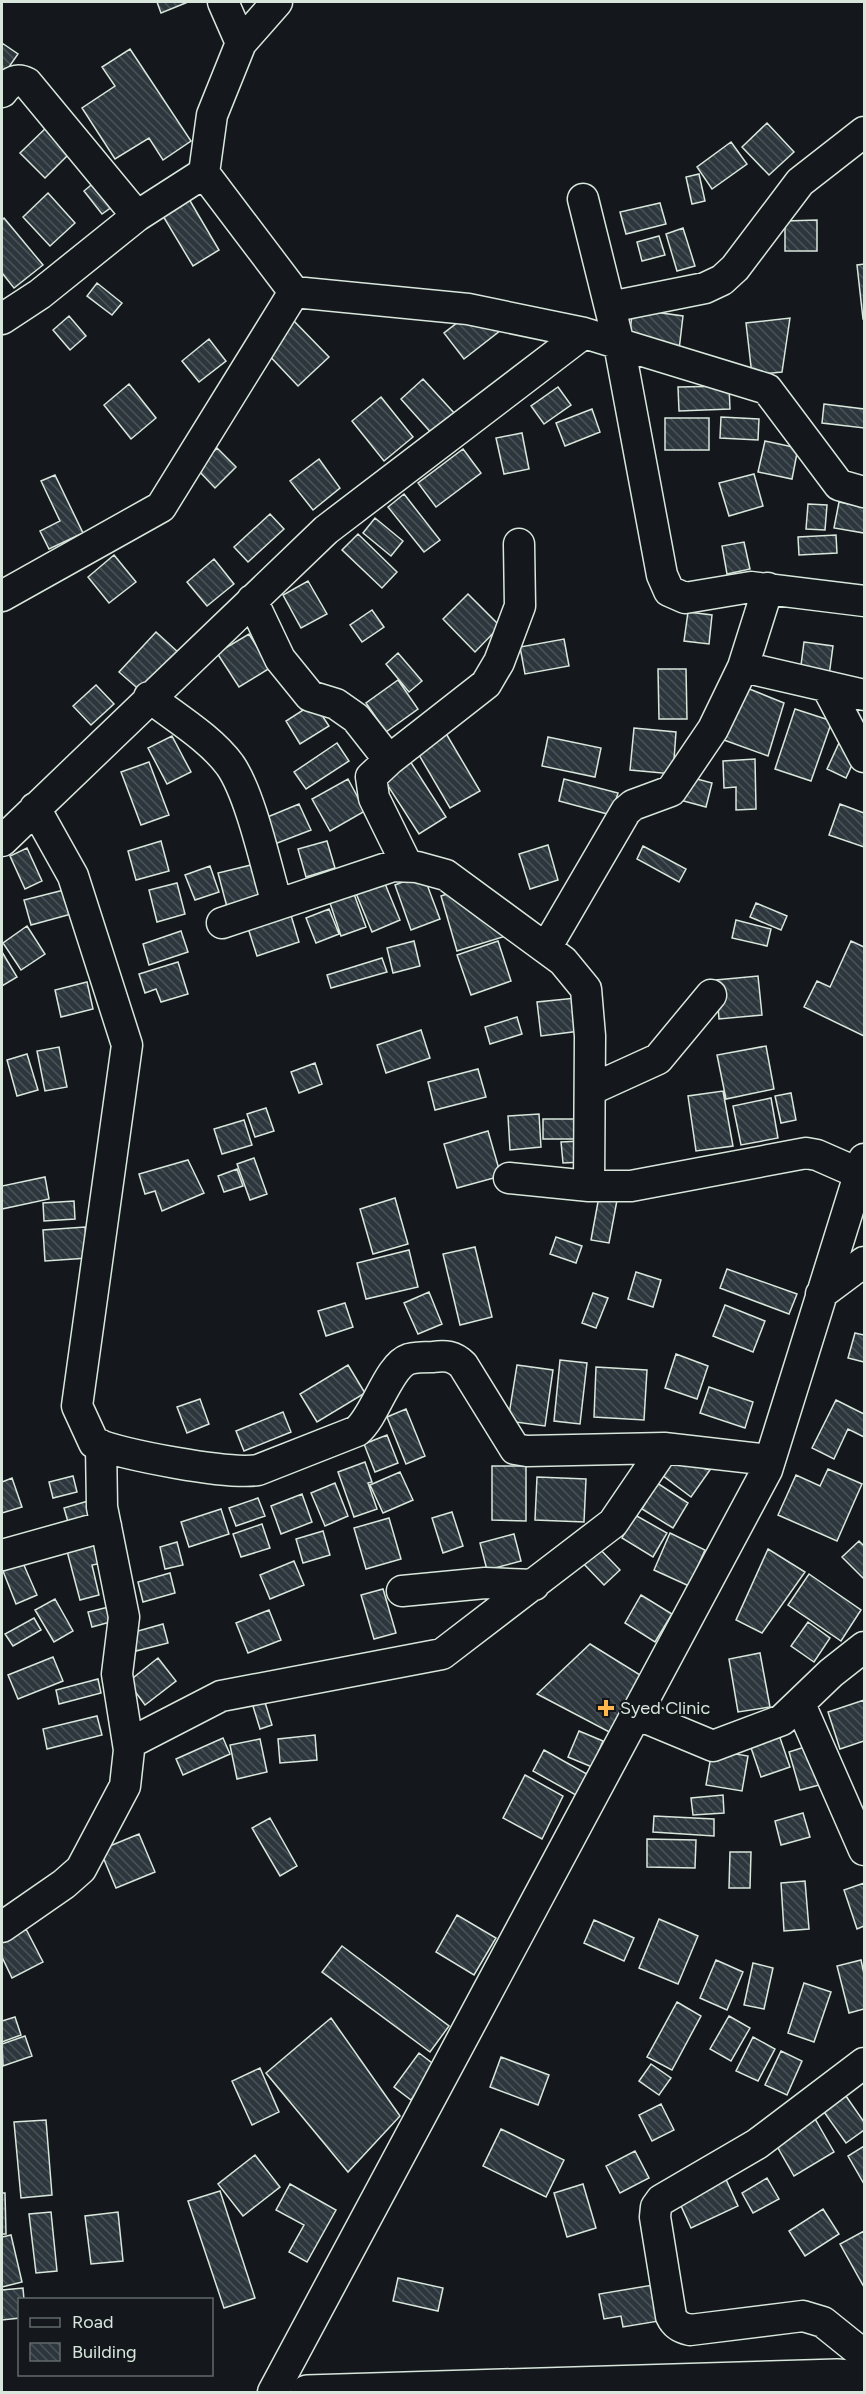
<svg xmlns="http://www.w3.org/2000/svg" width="866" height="2394" viewBox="0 0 866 2394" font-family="Figtree,sans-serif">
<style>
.building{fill:url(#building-back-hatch);stroke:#d8e6dc;stroke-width:1.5}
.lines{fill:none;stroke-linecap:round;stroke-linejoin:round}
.minor-casing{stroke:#d8e6dc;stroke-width:33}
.highway-casing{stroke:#d8e6dc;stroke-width:36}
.minor{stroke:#14181c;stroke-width:30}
.highway{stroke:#14181c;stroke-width:33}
.poi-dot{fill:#ffb74d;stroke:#14181c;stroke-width:2}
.labels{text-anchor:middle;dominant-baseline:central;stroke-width:4.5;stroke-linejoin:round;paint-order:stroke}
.poi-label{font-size:18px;fill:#d8e6dc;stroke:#14181c;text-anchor:start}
</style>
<defs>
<pattern id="building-back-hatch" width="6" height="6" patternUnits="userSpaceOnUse" patternTransform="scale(1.5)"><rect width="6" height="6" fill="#2c363c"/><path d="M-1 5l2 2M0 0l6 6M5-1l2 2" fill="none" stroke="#4a5358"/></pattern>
</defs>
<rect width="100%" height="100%" fill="#14181c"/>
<!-- building -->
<path class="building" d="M157,2H188L161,13Z
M2,43L18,54L2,77Z
M130,49L191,141L163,160L149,138L115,159L82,108L115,86L102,67Z
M767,123L794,152L769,175L742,147Z
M50,124L74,149L45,178L20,153Z
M731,142L747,164L712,189L697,167Z
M699,174L705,201L692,204L686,177Z
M97,180L116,204L102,214L84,191Z
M48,193L75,223L50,246L23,217Z
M186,194L219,250L193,266L160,211Z
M660,203L666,224L626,234L620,212Z
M4,218L43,265L14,288L2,273V220Z
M817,220V251H785V221Z
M683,228L695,266L677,271L666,234Z
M659,236L665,255L642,261L637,242Z
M864,264V319H863L857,265Z
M97,283L122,303L112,315L87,296Z
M633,309L683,316L679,350L628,344Z
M470,313L501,330L464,359L444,333Z
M69,316L86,336L70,350L53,330Z
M790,318L782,372L752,375L746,323Z
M293,320L329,357L298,386L263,349Z
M209,339L226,361L199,382L182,361Z
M423,379L456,415L434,436L401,399Z
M129,384L156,418L131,439L104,405Z
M729,386L730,409L679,411L678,387Z
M558,387L571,405L544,424L531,406Z
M381,397L413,437L384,461L352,421Z
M824,404L864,409V428L822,423Z
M592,409L600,432L565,446L556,423Z
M721,417L759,419L758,440L720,438Z
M665,418H709V450H665Z
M522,433L529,469L504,474L496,438Z
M765,441L798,448L792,479L758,472Z
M217,448L236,467L215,488L197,469Z
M463,449L481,473L436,507L418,483Z
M319,459L340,488L313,510L290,481Z
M754,474L763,506L729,516L719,483Z
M55,475L83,533L49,549L40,531L60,521L41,481Z
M404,494L440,540L424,552L388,507Z
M839,502L864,507V533L834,528Z
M808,504L827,505L825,530L806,529Z
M270,514L284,529L248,562L234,547Z
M375,518L403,541L391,556L363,533Z
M358,534L397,572L382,588L342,550Z
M836,535L837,553L799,555L798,537Z
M744,542L750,569L727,574L722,546Z
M114,555L136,582L109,603L88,577Z
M214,559L234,584L207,606L187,582Z
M308,581L327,614L301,628L283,595Z
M468,594L500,626L475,652L443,619Z
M372,610L384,627L362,642L350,625Z
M688,612L712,615L709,644L684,641Z
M156,632L179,653L143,693L119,672Z
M249,634L270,668L239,687L217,653Z
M564,639L569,666L525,674L520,647Z
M804,642L833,646L829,676L800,673Z
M398,653L422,681L409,692L386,664Z
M658,669H686L687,719H659Z
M398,680L418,709L386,732L366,703Z
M96,685L114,704L91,725L73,706Z
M747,688L784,703L768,756L724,740Z
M314,703L329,726L300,744L286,721Z
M795,709L832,721L811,781L775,769Z
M441,725L480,791L450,808L412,743Z
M634,728L676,732L673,774L630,770Z
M172,736L191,772L167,784L148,748Z
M548,737L601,748L595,777L542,766Z
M337,743L349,761L306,789L294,772Z
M839,743L858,752L846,778L827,769Z
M408,758L446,817L419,834L381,775Z
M755,759L756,809L736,810V787L724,788L723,761Z
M149,762L169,815L141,825L121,772Z
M686,776L712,783L706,807L680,800Z
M348,779L365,811L330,831L312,799Z
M564,779L618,793L611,815L559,801Z
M299,804L311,830L267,847L265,818Z
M840,804L864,813V847L829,835Z
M161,841L169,871L136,880L128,851Z
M327,841L335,868L306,877L298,849Z
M548,845L558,880L530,889L519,854Z
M643,846L686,869L679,882L637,859Z
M27,848L42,881L25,889L10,856Z
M251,865L260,898L227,907L218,873Z
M210,866L219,892L195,900L185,875Z
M381,874L400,920L372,932L353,886Z
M423,874L440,919L411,930L395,885Z
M177,883L185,914L157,922L149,890Z
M68,889L75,913L31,925L24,900Z
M459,890L506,936L457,951L441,896Z
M354,894L366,927L341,936L330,903Z
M756,903L787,916L781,930L750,917Z
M329,909L339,934L316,943L306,918Z
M290,912L299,942L257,956L247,925Z
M736,920L771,929L767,946L732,938Z
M27,926L45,954L21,970L3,943Z
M181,931L188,952L149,965L143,944Z
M414,941L420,966L393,973L387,948Z
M498,941L511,981L471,995L457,955Z
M851,941L864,947V1036L804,1007L817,981L830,987Z
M2,952L17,977L2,986Z
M382,958L387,972L331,988L327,975Z
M178,962L188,994L161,1002L156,989L145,993L139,974Z
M758,976L762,1015L719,1019L716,980Z
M87,982L93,1009L61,1017L55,990Z
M576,998L580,1031L541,1036L537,1002Z
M517,1017L522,1034L490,1044L485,1027Z
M421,1030L430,1058L386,1073L377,1045Z
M766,1046L774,1089L726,1099L717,1055Z
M59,1047L67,1087L45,1091L37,1051Z
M27,1054L38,1090L17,1096L7,1060Z
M315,1063L322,1084L299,1093L291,1072Z
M478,1069L486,1097L435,1110L428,1082Z
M723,1091L733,1146L696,1151L688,1096Z
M791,1093L796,1120L781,1123L775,1096Z
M771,1098L778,1138L741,1145L733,1106Z
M266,1108L274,1131L255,1137L247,1114Z
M539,1114L541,1147L510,1150L508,1116Z
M543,1119H582V1139H543Z
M244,1120L252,1145L222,1154L214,1129Z
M488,1131L501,1176L457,1188L444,1144Z
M581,1141L582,1162L563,1163L561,1142Z
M254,1158L267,1194L250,1200L237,1164Z
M188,1160L204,1193L162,1211L155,1191L145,1194L139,1174Z
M237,1169L243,1186L224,1192L218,1176Z
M45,1177L49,1199L2,1209V1186Z
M600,1191L618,1195L609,1243L591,1240Z
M395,1198L408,1244L373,1254L360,1209Z
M74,1201L75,1219L44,1221L43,1203Z
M85,1227L88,1258L45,1261L43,1230Z
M556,1237L582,1246L576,1263L550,1254Z
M475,1247L492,1317L460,1325L443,1254Z
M409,1250L418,1287L366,1299L357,1263Z
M727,1269L797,1294L789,1314L720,1288Z
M636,1272L661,1280L653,1307L628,1299Z
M429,1292L442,1324L418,1334L404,1303Z
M593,1293L608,1298L596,1328L582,1323Z
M345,1303L353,1327L326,1336L318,1311Z
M725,1305L765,1321L753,1352L713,1336Z
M855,1333L864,1335V1362L848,1358Z
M676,1354L708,1366L697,1399L665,1388Z
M560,1360L587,1363L580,1424L554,1421Z
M348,1365L365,1393L317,1422L300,1394Z
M517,1365L553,1370L545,1426L508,1421Z
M596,1367L647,1370L644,1420L594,1417Z
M709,1387L753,1402L745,1428L700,1413Z
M200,1399L209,1424L187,1433L177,1407Z
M836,1400L864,1414V1437L848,1429L834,1459L812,1448Z
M406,1409L425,1456L406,1464L387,1417Z
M283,1412L291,1432L244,1451L236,1431Z
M387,1435L398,1463L375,1472L364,1444Z
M673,1460L710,1470L691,1497L662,1475Z
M365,1462L372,1482L368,1483L377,1509L354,1517L338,1472Z
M492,1466H526V1521L492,1520Z
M828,1469L862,1484L837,1541L778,1515L796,1475L820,1486Z
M400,1472L413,1500L383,1513L370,1485Z
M73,1476L77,1492L53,1498L49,1482Z
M537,1477L586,1479L584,1522L535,1520Z
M12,1478L22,1507L2,1513V1482Z
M335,1483L348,1516L325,1526L311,1493Z
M657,1483L688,1503L673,1528L642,1509Z
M302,1494L312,1522L281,1534L271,1506Z
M258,1498L265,1516L236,1526L229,1508Z
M95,1499L99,1512L68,1522L64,1508Z
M221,1509L229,1534L189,1547L181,1522Z
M452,1512L463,1546L443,1553L432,1518Z
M635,1515L667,1533L653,1557L622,1538Z
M389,1518L401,1559L366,1569L354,1528Z
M262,1524L270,1548L241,1557L233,1534Z
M323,1531L330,1555L303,1563L296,1539Z
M670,1533L705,1550L689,1586L654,1570Z
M514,1534L521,1561L487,1570L480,1543Z
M859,1541L864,1546V1579L842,1557Z
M177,1542L183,1565L165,1569L160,1547Z
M98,1544L103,1563L92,1565L99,1595L80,1600L67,1551Z
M595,1544L620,1570L604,1585L579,1559Z
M768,1549L805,1572L762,1633L736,1620Z
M294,1561L304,1585L270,1599L260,1575Z
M23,1563L37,1595L16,1604L3,1571Z
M170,1573L175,1593L143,1602L138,1582Z
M809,1574L861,1610L841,1641L788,1605Z
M383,1589L396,1633L374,1639L361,1595Z
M641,1595L672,1614L655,1642L625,1623Z
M55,1599L73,1631L54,1642L35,1610Z
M117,1605L121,1619L92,1627L88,1612Z
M269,1610L281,1640L248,1653L236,1623Z
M34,1618L41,1630L13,1646L5,1634Z
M808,1622L830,1638L814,1662L791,1646Z
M163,1624L168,1643L136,1651L131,1633Z
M590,1644L645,1678L615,1735L537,1694Z
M760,1653L770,1707L738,1712L729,1659Z
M53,1657L63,1681L18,1699L8,1675Z
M158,1658L176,1681L145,1705L128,1682Z
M98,1679L101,1693L59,1704L56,1690Z
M264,1699L272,1725L260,1729L252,1703Z
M864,1700V1741L840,1749L828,1712Z
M97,1716L102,1735L47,1749L43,1729Z
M579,1731L603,1741L592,1767L568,1757Z
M778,1732L790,1767L761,1777L749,1742Z
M315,1735L317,1760L280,1763L278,1739Z
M223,1738L230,1754L183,1775L176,1759Z
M260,1739L267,1772L237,1779L230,1745Z
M811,1745L823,1784L800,1790L789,1752Z
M544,1750L594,1778L583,1799L533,1771Z
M712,1750L748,1756L742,1791L706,1785Z
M525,1775L563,1796L542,1839L503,1818Z
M723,1795L724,1813L693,1815L691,1798Z
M803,1813L810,1837L781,1845L775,1821Z
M654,1816L714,1819V1836L653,1832Z
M270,1818L297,1866L280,1876L252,1828Z
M139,1834L155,1872L116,1888L100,1850Z
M647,1839L696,1840L695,1868L647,1867Z
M730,1852H751L750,1888H729Z
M805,1881L809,1929L784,1931L781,1883Z
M864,1883V1926L857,1929L844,1890Z
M457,1915L496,1938L474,1975L436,1952Z
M659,1919L698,1936L678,1984L639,1968Z
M594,1920L634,1938L624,1961L584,1943Z
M26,1929L43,1962L12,1978L2,1957V1941Z
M342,1946L449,2026L430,2052L322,1972Z
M716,1960L743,1972L727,2010L700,1998Z
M861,1960L864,1974V2009L849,2013L837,1966Z
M753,1963L773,1968L764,2009L744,2005Z
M804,1983L831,1992L814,2042L788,2033Z
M677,2002L701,2016L672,2070L647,2057Z
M729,2016L750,2028L731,2061L710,2049Z
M15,2017L21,2035L2,2042V2021Z
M331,2018L400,2116L348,2172L266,2073Z
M25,2036L32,2056L3,2066L2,2044Z
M753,2037L775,2049L758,2081L736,2071Z
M781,2051L802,2061L787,2095L765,2085Z
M419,2053L436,2066L411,2100L394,2087Z
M501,2057L549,2075L538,2105L490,2087Z
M651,2064L671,2078L659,2095L639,2081Z
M260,2068L279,2112L252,2125L232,2081Z
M839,2086L864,2122V2130L846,2143L817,2102Z
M661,2104L674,2130L652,2141L639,2115Z
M814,2117L834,2152L794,2176L774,2141Z
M46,2120L52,2195L21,2198L14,2122Z
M501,2129L564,2160L546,2197L483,2166Z
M864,2146V2184L848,2156Z
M635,2151L649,2178L620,2193L606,2166Z
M255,2155L280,2187L243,2216L218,2184Z
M724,2175L738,2206L691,2228L677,2197Z
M767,2178L779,2199L753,2213L742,2193Z
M290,2184L336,2210L307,2262L289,2252L304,2225L276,2210Z
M583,2184L596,2228L567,2237L554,2193Z
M220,2191L255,2298L224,2308L188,2201Z
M2,2193H5L6,2234H2Z
M823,2209L839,2234L805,2256L789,2231Z
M51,2212L57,2271L36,2273L29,2214Z
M118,2212L123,2261L91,2264L85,2216Z
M864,2231V2287L840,2244Z
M11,2235L22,2282L2,2287V2237Z
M398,2278L443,2288L438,2311L393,2301Z
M653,2285L659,2321L623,2327L621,2316L604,2319L599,2294Z
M23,2288L24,2300H20V2318L2,2320V2290Z"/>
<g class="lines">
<defs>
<path id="minor" d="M223,2L241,43L212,115L204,173L294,292L468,309L584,333
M241,43L277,2
M2,92C9,83 16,77 27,83L137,216
M583,199L619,344L662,575L669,591L685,598L751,587L864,601
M610,307L705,288L722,280L735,268L800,182L864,132
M2,319L40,294L137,216L204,173
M2,596L161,507L294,292
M252,600L280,659L310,696L336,704L356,718L389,760
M743,667L864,695
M827,687L864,757
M149,697C176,718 210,738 230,765C251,795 266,867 277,904
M35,808L73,876L127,1045L77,1406L94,1443C124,1455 228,1475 258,1470L357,1431C376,1415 388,1366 409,1359C416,1357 425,1357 433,1357C445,1355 454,1356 463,1365L515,1449L527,1451L664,1448L770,1460
M2,841L326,530L584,333L767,389L839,485L864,492
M407,865L374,798L371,777L389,760L486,684L499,662L520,606L519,544
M222,923L393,866L417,867L446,875L563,961L586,989L590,1036L589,1186
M546,948L626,811L633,805L671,791L713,729L743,667L768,588
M590,1090L658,1059L711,995
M509,1178L589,1186H631L806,1153L817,1155L858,1173
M821,1294L864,1262
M2,1555L106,1526
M402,1591L485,1583L534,1585
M800,1704L864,1850
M636,1714L713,1746L782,1720L831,1673L864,1647
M128,1744L221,1696L442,1654L613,1523L664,1448
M2,1927L64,1884L81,1869L125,1786L129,1750L117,1674L124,1617L102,1507L101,1445
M864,2063L757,2144L661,2200L656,2207L655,2217L671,2316C675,2325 681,2328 690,2330L803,2316L823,2322L864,2355
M273,2392L767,1470L864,1159"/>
<path id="highway" d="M307,2392L837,2376L864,2378"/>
</defs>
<!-- minor casing -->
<use href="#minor" class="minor-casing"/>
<!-- highway casing -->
<use href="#highway" class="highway-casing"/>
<!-- minor -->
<use href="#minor" class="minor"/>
<!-- highway -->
<use href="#highway" class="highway"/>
</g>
<!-- markers -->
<path class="poi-dot" d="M603 1699h6v6h6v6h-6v6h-6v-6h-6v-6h6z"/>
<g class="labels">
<!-- poi labels -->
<g class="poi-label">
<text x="620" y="1708">Syed Clinic</text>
</g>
</g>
<!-- border -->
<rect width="866" height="2394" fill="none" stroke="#d8e6dc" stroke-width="6"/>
<!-- legend -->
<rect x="18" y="2298" width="195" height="78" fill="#14181c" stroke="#626a69" stroke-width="1.5"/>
<rect x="30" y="2318" width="30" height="9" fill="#14181c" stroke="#626a69" stroke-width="1.5"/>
<text x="72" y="2328" font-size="18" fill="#d8e6dc">Road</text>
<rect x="30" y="2343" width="30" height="18" fill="url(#building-back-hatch)" stroke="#626a69" stroke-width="1.5"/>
<text x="72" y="2358" font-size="18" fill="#d8e6dc">Building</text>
</svg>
